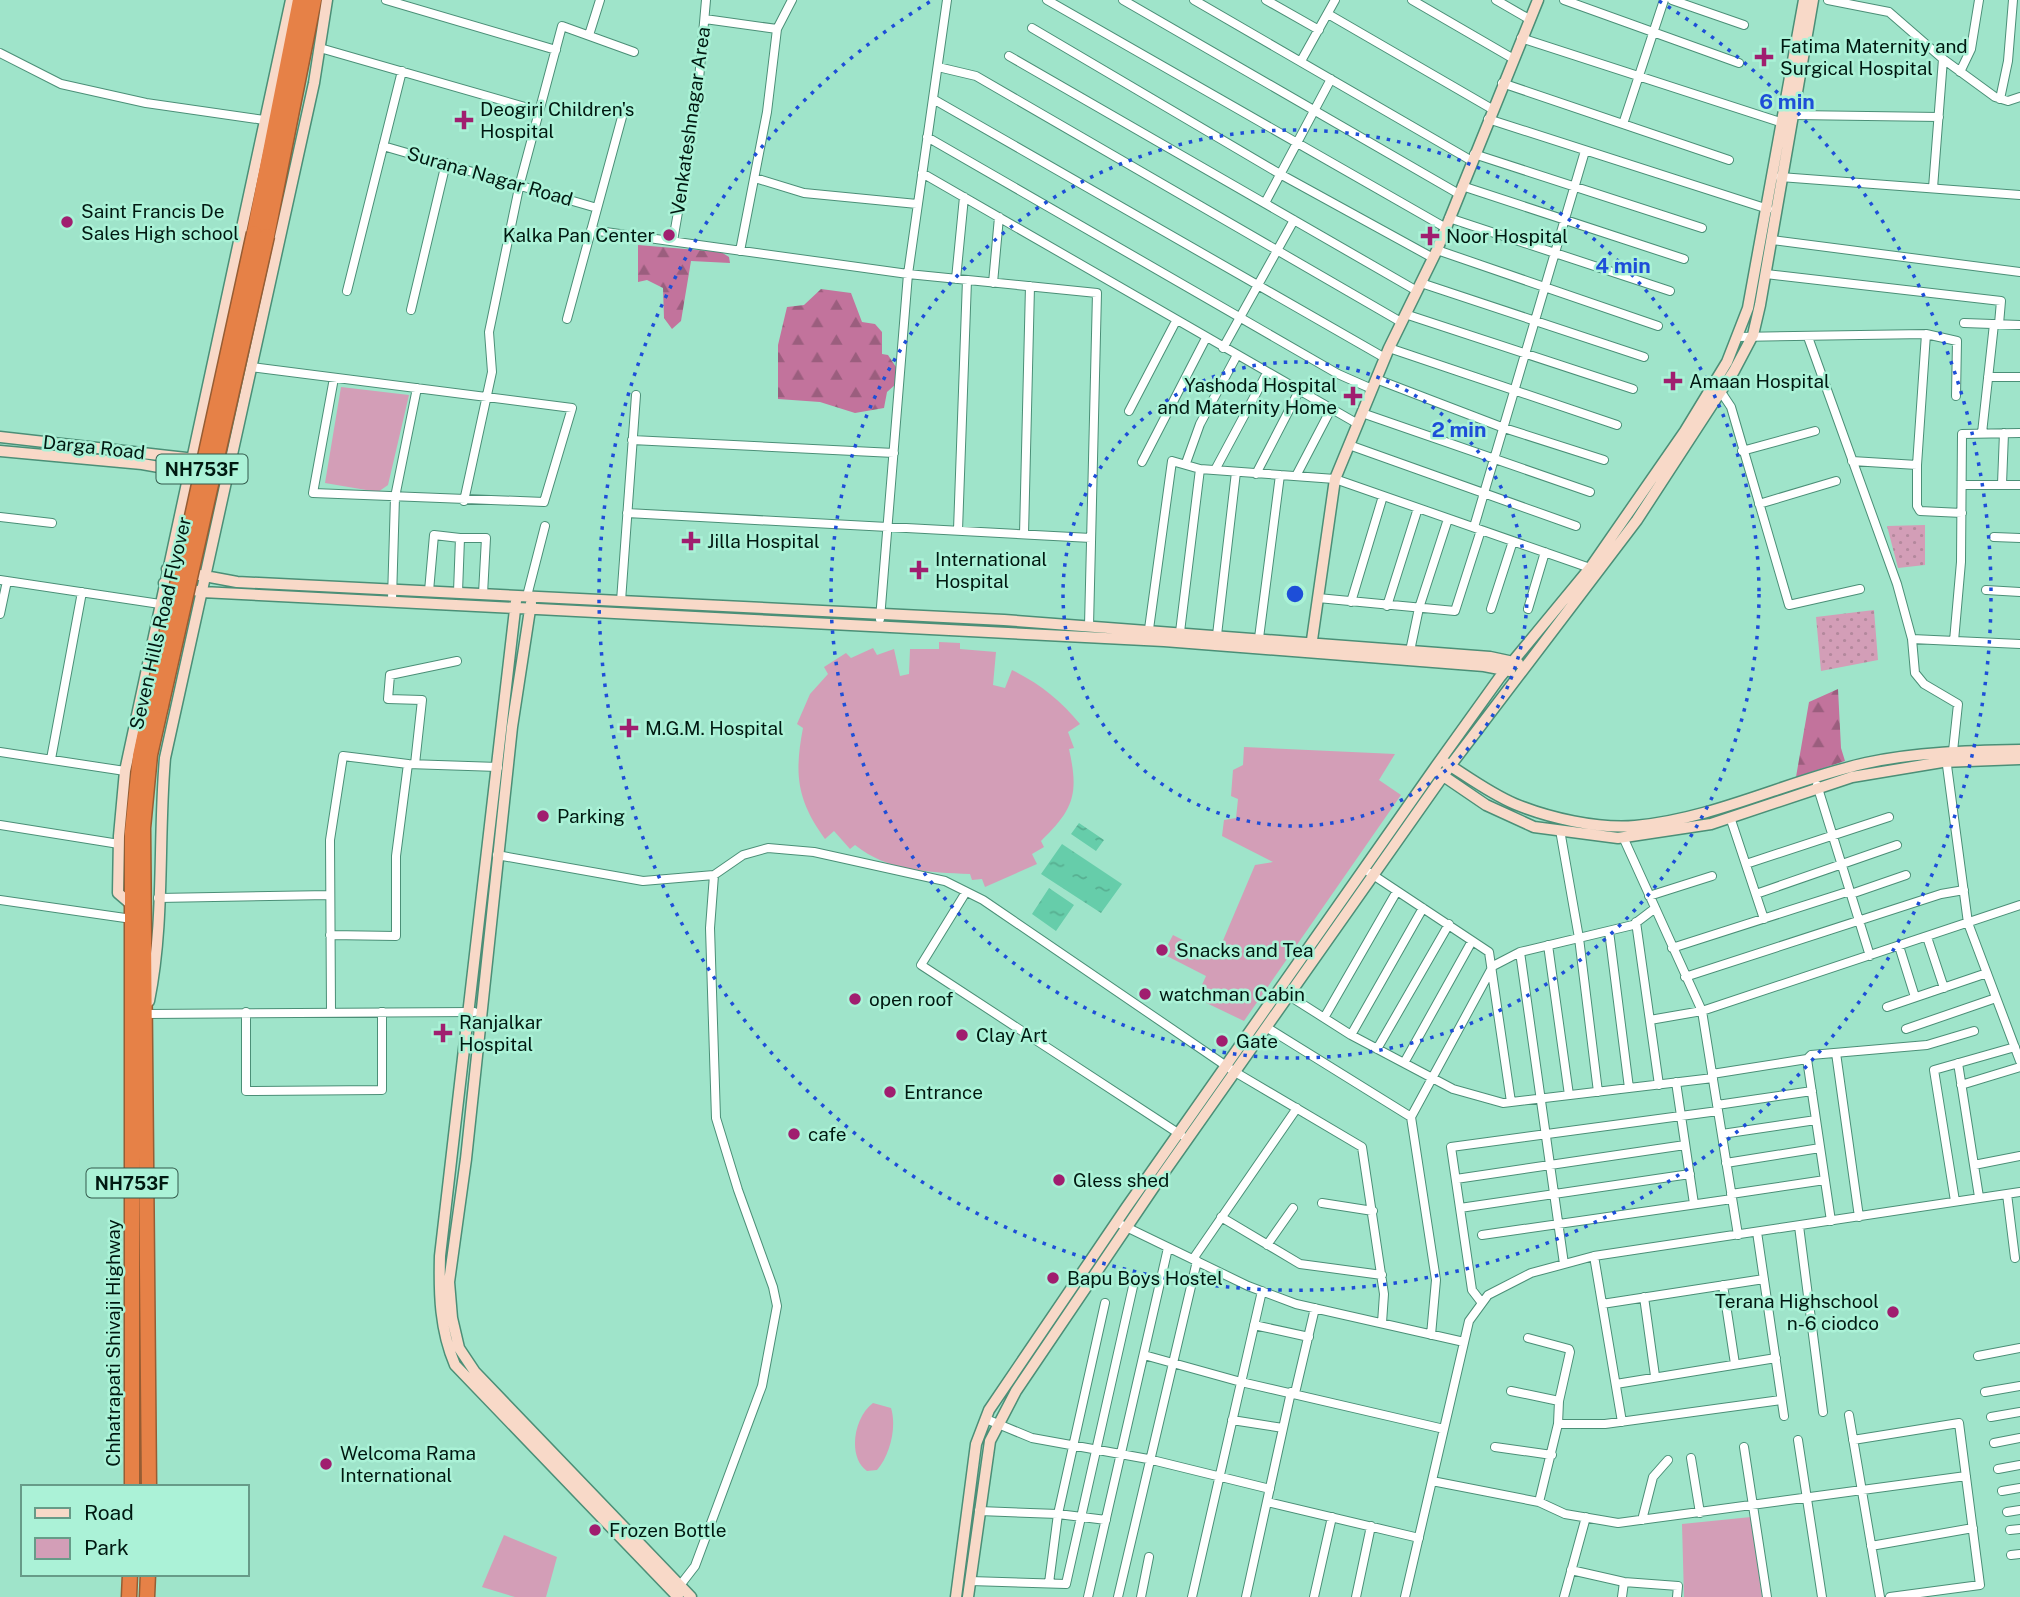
<svg xmlns="http://www.w3.org/2000/svg" width="2020" height="1597" viewBox="0 0 2020 1597" font-family="'Public Sans',sans-serif">
<style>
.grass{fill:url(#grass-dots)}
.forest{fill:url(#forest-firs)}
.green{fill:#d39eb7}
.water{fill:url(#water-ripples)}
.lines{fill:none;stroke-linecap:round;stroke-linejoin:round}
.street-casing{stroke:#4b8f77;stroke-width:10}
.secondary-casing{stroke:#4b8f77;stroke-width:13}
.highway-casing{stroke:#965d34;stroke-width:17}
.street{stroke:#fff;stroke-width:8}
.secondary{stroke:#f8d9c8;stroke-width:10}
.highway{stroke:#e68147;stroke-width:14}
.highway-bridge-casing{stroke:#965d34;stroke-width:17;stroke-linecap:butt}
.highway-bridge{stroke:#e68147;stroke-width:14}
.ring{fill:none;stroke:#1d4ed8;stroke-width:3.5;stroke-dasharray:3.5 7}
.poi-dot{fill:#a01e6f;stroke:#abf2d7;stroke-width:2.5}
.labels{text-anchor:middle;dominant-baseline:central;stroke-width:5;stroke-linejoin:round;paint-order:stroke}
.shield{fill:#abf2d7;stroke:#335a4c;stroke-width:2}
.shield-label{font-size:18px;font-weight:bold;fill:#001911}
.poi-label{font-size:19px;fill:#001911;stroke:#abf2d7;text-anchor:start}
.street-label{font-size:19px;fill:#001911;stroke:#abf2d7}
.centre{fill:#1d4ed8;stroke:#abf2d7;stroke-width:3.5}
.ring-label{font-size:21px;text-anchor:middle;font-weight:bold;fill:#1d4ed8;stroke:#abf2d7;stroke-width:5;stroke-linejoin:round;paint-order:stroke}
</style>
<defs>
<pattern id="grass-dots" width="8" height="8" patternUnits="userSpaceOnUse" patternTransform="scale(1.75)"><rect width="8" height="8" fill="#d39eb7"/><path d="M2 2h.1M6 6h.1" fill="none" stroke="#b3889c" stroke-width="1.8" stroke-linecap="round"/></pattern>
<pattern id="forest-firs" width="22" height="20" patternUnits="userSpaceOnUse" patternTransform="scale(1.75)"><rect width="22" height="20" fill="#c2739c"/><path d="M5 1l3.5 6h-7zM16 11l3.5 6h-7z" fill="#9b5e7e"/></pattern>
<pattern id="water-ripples" width="26" height="14" patternUnits="userSpaceOnUse" patternTransform="scale(1.75)"><rect width="26" height="14" fill="#66cdaa"/><path d="M2 4q2-2 4 0t4 0M15 11q2-2 4 0t4 0" fill="none" stroke="#57af91"/></pattern>
</defs>
<rect width="100%" height="100%" fill="#9fe4ca"/>
<!-- grass -->
<path class="grass" d="M1925,525V565L1898,568L1887,526Z
M1874,610L1878,660L1821,671L1816,617Z"/>
<!-- forest -->
<path class="forest" d="M638,245L721,252L729,257L730,263L691,261L681,321L672,329L664,318L663,288L647,280L638,282Z
M821,289L851,293L862,322L875,324L882,332V354L888,355L898,370L896,384L887,392L884,408L855,413L820,402L778,399V345L787,307L804,305Z
M1838,689L1841,748L1845,761L1796,777L1809,702Z"/>
<!-- green -->
<path class="green" d="M341,387L409,395L388,485L378,492L325,483Z
M939,642L960,643V649L996,652L993,685L1005,688L1012,670C1040,684 1060,700 1080,724L1068,732L1074,748L1069,749C1079,794 1074,809 1041,841L1044,847L1032,854L1037,864L985,887L982,879L972,880L970,874C929,872 889,872 855,845L850,849L834,831L825,839C797,800 794,775 803,728L797,724L810,694L828,674L824,667L846,653L851,658L873,648L877,655L894,649L900,676L909,674L910,649H939Z
M1244,747L1395,754L1379,780L1401,795L1244,1021L1196,998L1206,976L1163,954L1173,935L1216,957L1255,865L1273,862L1222,836L1224,820L1236,818L1238,799L1231,796L1233,770L1243,765Z
M873,1403L891,1408C897,1427 890,1455 877,1470L867,1471C847,1457 854,1417 873,1403Z
M1751,1517L1762,1597H1684L1682,1524Z
M504,1535L557,1557L546,1597H515L482,1587Z"/>
<!-- water -->
<path class="water" d="M1079,823L1104,840L1096,851L1071,834Z
M1062,844L1122,884L1101,913L1041,874Z
M1049,888L1074,905L1056,931L1032,914Z"/>
<g class="lines">
<defs>
<path id="street" d="M386,0L556,50
M1047,0L1446,228
M1123,0L1459,194
M1194,0L1472,161
M1266,0L1319,30
M1412,0L1512,58
M1496,0L1529,19
M1564,0L1739,63
M1672,0L1744,25
M1828,0L1889,12L1943,59L1995,97L2008,101L2020,97
M1328,14L1492,109
M705,19L777,29L767,112L740,251
M1032,28L1280,174L1433,258
M777,29L792,0
M589,35L600,0
M1521,38L1783,123
M320,48L539,111
M0,53L61,84L146,103L264,120
M1009,56L1417,291
M1301,61L1335,0
M938,67L976,76L1401,322
M1960,72L1971,49L1979,0
M1502,83L1729,160
M933,99L1385,358
M2000,99L2008,61L2013,0
M1795,115L1939,117
M1488,119L1768,209
M1623,124L1664,0
M927,137L1338,374L1372,389
M383,146L597,208
M1474,154L1702,228
M922,173L1358,424
M1780,177L2020,195
M755,178L804,193L917,204
M1462,186L1684,259
M1933,188L1943,59
M1265,203L1331,79
M1449,218L1670,291
M591,230L908,274L1097,293L1089,626
M1772,240L2020,272
M673,241L697,102L706,0
M1437,250L1658,326
M1766,274L2001,301L1999,324
M956,279L964,197
M993,283L999,217
M1421,283L1644,357
M347,291L402,71
M411,310L446,163
M1405,314L1633,389
M567,319L622,117
M1964,323L2020,325
M1926,334L1957,341L1956,396
M1737,337L1926,334L1917,465V506L1920,511L1962,513
M1808,337L1897,584L1912,639L1915,673L1924,684L1958,704L1953,751
M1223,348L1294,220
M1389,348L1617,425
M251,367L572,408L544,502L313,493L334,378
M1988,377H2020
M1376,379L1504,428L1604,460
M1721,392L1731,407L1789,605L1860,589
M1129,411L1176,321
M1362,413L1590,492
M1982,433L1994,324
M632,440L894,453
M1349,445L1576,526
M1742,451L1815,431
M1852,461L1917,465
M1142,462L1206,338
M1186,463L1200,424L1237,355
M1215,470L1267,373
M1256,474L1299,391
M1296,476L1331,409
M2002,484L2004,433
M1963,485H2020
M464,501L492,372L489,332L520,183L562,26L634,52
M1759,504L1836,481
M627,513L1091,538
M0,517L52,523
M1474,527L1585,151
M958,530L967,280
M1024,534L1030,286
M1994,537L2020,538
M0,580L160,604
M1986,590L2020,592
M429,591L434,535L460,538
M458,592L460,538H486L483,594
M527,596L545,526
M1318,598L1455,611L1481,530
M392,599L395,497L417,388
M621,601L636,395
M1351,602L1383,496
M1387,606L1418,508
M1491,609L1513,541
M1528,609L1545,552
M0,614L7,581
M880,619L908,274L947,0
M1149,629L1172,461L1200,469L1335,479L1590,568
M1180,632L1200,469
M1217,635L1236,472
M1259,638L1280,475
M1912,639L2020,644
M1954,641L1961,562L1962,434L2020,433
M1410,651L1419,608L1448,519
M0,752L125,771
M1946,758L1968,923L2020,1061
M51,759L82,592
M415,764L422,700L388,699L390,675L457,661
M1817,785L1870,956
M1730,817L1764,919
M0,825L119,844
M1560,830L1579,938L1598,1092
M1623,837L1702,1011L1738,1235
M497,855L643,881L714,875L743,855L768,848L814,852L945,881L983,900L1235,1072L1362,1147L1384,1294L1382,1323
M1746,864L1889,817
M1370,873L1489,952L1511,1102
M966,892L921,965L1181,1135
M1756,894L1897,845
M1851,894L1906,875
M1649,896L1712,876
M158,898L330,895
M0,900L132,919
M1636,922L1659,1085
M1609,931L1629,1088
M330,935L396,936V856L408,764
M1927,937L1944,988
M1548,945L1569,1095
M1899,946L1915,997
M1672,948L1850,891
M1520,952L1564,1264
M1685,977L1941,894L1964,890
M1280,990L1351,1035L1453,1089L1503,1103L1713,1078
M1887,1007L1987,973
M331,1011L330,840L343,756L408,764L498,767
M246,1012V1091L382,1090V1012
M146,1014L474,1012
M1324,1018L1397,891
M1650,1020L1702,1011L2020,905
M1266,1027L1411,1117L1436,1280L1431,1335
M1906,1029L1996,998
M1351,1035L1423,908
M1377,1049L1449,924
M1836,1053L1859,1217
M1807,1059L1831,1221
M1404,1063L1472,941
M1958,1063L1979,1197
M1712,1074L1807,1059L1811,1055L1927,1045L1974,1031
M1676,1082L1694,1204
M1961,1085L2020,1067
M1717,1105L1812,1091
M1411,1117L1493,966L1520,952L1633,925L1654,909
M1722,1134L1816,1120
M1726,1163L1820,1148
M1974,1165L2020,1156
M1456,1179L1685,1145
M1731,1194L1825,1180
M2007,1194L2015,1258
M1955,1201L1934,1070L2015,1047
M1322,1203L1373,1211
M1460,1208L1690,1174
M1221,1217L1300,1264L1382,1275
M1122,1225L1248,1286L1296,1304L1464,1342
M1799,1226L1823,1412
M1757,1232L1784,1416
M1482,1235L1732,1199
M1267,1245L1293,1208
M1594,1256L1622,1422
M1193,1259L1297,1108
M1723,1285L1735,1364
M1644,1297L1655,1376
M1482,1303L1472,1290L1451,1147L1718,1111
M1602,1304L1764,1279
M1254,1325L1309,1337
M1528,1338L1569,1349L1570,1352L1559,1401L1558,1424L1539,1502
M1144,1355L1241,1382L1444,1429
M1978,1356L2020,1348
M1616,1384L1776,1358
M1511,1391L1559,1401
M1985,1392L2020,1386
M1295,1393L1315,1308
M1849,1415L1880,1597
M1991,1417L2020,1412
M986,1419L1032,1438L1148,1459L1270,1489
M1232,1420L1283,1428
M1558,1424H1605L1781,1400
M1798,1440L1822,1597
M1853,1440L1959,1423L1980,1585L1890,1597
M1994,1443L2020,1438
M1495,1447L1552,1455
M1744,1447L1767,1597
M1691,1458L1700,1513
M1998,1469L2020,1465
M1432,1481L1539,1502L1565,1514L1618,1523L1966,1476
M2002,1491L2020,1488
M1267,1502L1419,1538
M979,1511L1058,1514L1106,1520
M2007,1512L2020,1510
M1642,1520L1653,1477L1668,1460
M2010,1530L2020,1529
M1871,1546L1973,1528
M2011,1555L2020,1554
M1571,1570L1624,1582L1678,1586L1677,1597
M970,1581L1066,1584L1134,1282
M1049,1583L1058,1514L1105,1303
M678,1588L695,1566L762,1386L777,1306L773,1287L738,1190L716,1118L710,928L714,875
M1088,1597L1168,1248
M1118,1597L1197,1261
M1141,1597L1149,1557
M1192,1597L1262,1291
M1246,1597L1291,1392
M1314,1597L1332,1517
M1356,1597L1371,1526
M1405,1597L1469,1321L1488,1295L1531,1273L1594,1256L2020,1192
M1564,1597L1586,1517
M1622,1597L1624,1582"/>
<path id="secondary" d="M0,437L195,459
M0,451L142,464L193,473
M167,569L237,582L1004,620L1490,657L1518,663
M164,583L202,592L1164,641L1484,666L1510,671
M516,601L440,1256C439,1294 440,1330 455,1365L678,1597
M531,603L512,727L466,1159L449,1282L452,1318L459,1348L475,1372L691,1597
M1311,647L1335,479L1389,348L1437,250L1538,0
M1446,763C1468,777 1491,794 1515,804C1549,818 1597,829 1635,826C1714,819 1789,780 1866,763C1917,752 1968,751 2020,750
M1439,773L1486,805L1534,827L1618,838L1711,824L1852,777L1942,762L2020,759
M132,905L118,893L119,836L125,771L291,0
M149,1001C165,922 158,839 165,758L314,83L327,0
M956,1597L976,1444L989,1410L1126,1208L1434,769L1500,677L1590,568L1685,431L1727,362L1748,308L1804,0
M968,1597L990,1441L1016,1391L1158,1181L1450,766L1637,520L1734,371L1753,335L1760,305L1813,0"/>
<path id="highway" d="M254,233L300,0
M267,236L314,0
M132,1487V832L140,756L151,704
M149,1487L143,828L150,755L161,706
M129,1597L130,1574
M147,1597L148,1574"/>
</defs>
<!-- street casing -->
<use href="#street" class="street-casing"/>
<!-- secondary casing -->
<use href="#secondary" class="secondary-casing"/>
<!-- highway casing -->
<use href="#highway" class="highway-casing"/>
<!-- street -->
<use href="#street" class="street"/>
<!-- secondary -->
<use href="#secondary" class="secondary"/>
<!-- highway -->
<use href="#highway" class="highway"/>
<defs>
<path id="highway-bridge" d="M151,704L254,233
M161,706L267,236"/>
</defs>
<!-- highway-bridge casing -->
<use href="#highway-bridge" class="highway-bridge-casing"/>
<!-- highway-bridge -->
<use href="#highway-bridge" class="highway-bridge"/>
</g>
<!-- distance rings -->
<g class="ring">
<circle cx="1295" cy="594" r="232"/>
<circle cx="1295" cy="594" r="464"/>
<path d="M1659 1A696 696 0 1 1 931 1"/>
</g>
<!-- markers -->
<g class="poi-dot">
<path d="M1760.5 46.5h7v7h7v7h-7v7h-7v-7h-7v-7h7z"/>
<path d="M460.5 109.5h7v7h7v7h-7v7h-7v-7h-7v-7h7z"/>
<circle cx="67" cy="222" r="7"/>
<circle cx="669" cy="235" r="7"/>
<path d="M1426.5 225.5h7v7h7v7h-7v7h-7v-7h-7v-7h7z"/>
<path d="M1669.5 370.5h7v7h7v7h-7v7h-7v-7h-7v-7h7z"/>
<path d="M1349.5 385.5h7v7h7v7h-7v7h-7v-7h-7v-7h7z"/>
<path d="M687.5 530.5h7v7h7v7h-7v7h-7v-7h-7v-7h7z"/>
<path d="M915.5 559.5h7v7h7v7h-7v7h-7v-7h-7v-7h7z"/>
<path d="M625.5 717.5h7v7h7v7h-7v7h-7v-7h-7v-7h7z"/>
<circle cx="543" cy="816" r="7"/>
<circle cx="1162" cy="950" r="7"/>
<circle cx="1145" cy="994" r="7"/>
<circle cx="855" cy="999" r="7"/>
<path d="M439.5 1022.5h7v7h7v7h-7v7h-7v-7h-7v-7h7z"/>
<circle cx="962" cy="1035" r="7"/>
<circle cx="1222" cy="1041" r="7"/>
<circle cx="890" cy="1092" r="7"/>
<circle cx="794" cy="1134" r="7"/>
<circle cx="1059" cy="1180" r="7"/>
<circle cx="1053" cy="1278" r="7"/>
<circle cx="1893" cy="1312" r="7"/>
<circle cx="326" cy="1464" r="7"/>
<circle cx="595" cy="1530" r="7"/>
</g>
<g class="labels">
<!-- shield labels -->
<g class="shield">
<rect x="156.5" y="454.5" width="91" height="29" rx="5"/>
<rect x="86.5" y="1168.5" width="91" height="29" rx="5"/>
</g>
<g class="shield-label">
<text x="202" y="469">NH753F</text>
<text x="132" y="1183">NH753F</text>
</g>
<!-- poi labels -->
<g class="poi-label">
<text x="1780" y="46">Fatima Maternity and<tspan x="1780" dy="22">Surgical Hospital</tspan></text>
<text x="480" y="109">Deogiri Children's<tspan x="480" dy="22">Hospital</tspan></text>
<text x="81" y="211">Saint Francis De<tspan x="81" dy="22">Sales High school</tspan></text>
<text x="655" y="235" text-anchor="end">Kalka Pan Center</text>
<text x="1446" y="236">Noor Hospital</text>
<text x="1689" y="381">Amaan Hospital</text>
<text x="1337" y="385" text-anchor="end">Yashoda Hospital<tspan x="1337" dy="22">and Maternity Home</tspan></text>
<text x="707" y="541">Jilla Hospital</text>
<text x="935" y="559">International<tspan x="935" dy="22">Hospital</tspan></text>
<text x="645" y="728">M.G.M. Hospital</text>
<text x="557" y="816">Parking</text>
<text x="1176" y="950">Snacks and Tea</text>
<text x="1159" y="994">watchman Cabin</text>
<text x="869" y="999">open roof</text>
<text x="459" y="1022">Ranjalkar<tspan x="459" dy="22">Hospital</tspan></text>
<text x="976" y="1035">Clay Art</text>
<text x="1236" y="1041">Gate</text>
<text x="904" y="1092">Entrance</text>
<text x="808" y="1134">cafe</text>
<text x="1073" y="1180">Gless shed</text>
<text x="1067" y="1278">Bapu Boys Hostel</text>
<text x="1879" y="1301" text-anchor="end">Terana Highschool<tspan x="1879" dy="22">n-6 ciodco</tspan></text>
<text x="340" y="1453">Welcoma Rama<tspan x="340" dy="22">International</tspan></text>
<text x="609" y="1530">Frozen Bottle</text>
</g>
<!-- street labels -->
<g class="street-label">
<text transform="translate(690 121) rotate(-82)">Venkateshnagar Area</text>
<text transform="translate(490 176) rotate(16)">Surana Nagar Road</text>
<text transform="translate(94 447) rotate(6)">Darga Road</text>
<text transform="translate(160 623) rotate(-77)">Seven Hills Road Flyover</text>
<text transform="translate(113 1343) rotate(-90)">Chhatrapati Shivaji Highway</text>
</g>
</g>
<circle cx="1295" cy="594" r="10" class="centre"/>
<g class="ring-label">
<text x="1787" y="109">6 min</text>
<text x="1623" y="273">4 min</text>
<text x="1459" y="437">2 min</text>
</g>
<!-- legend -->
<rect x="21" y="1485" width="228" height="91" fill="#abf2d7" stroke="#679b88" stroke-width="2"/>
<rect x="35" y="1508" width="35" height="10" fill="#f8d9c8" stroke="#679b88" stroke-width="2"/>
<text x="84" y="1520" font-size="21" fill="#001911">Road</text>
<rect x="35" y="1538" width="35" height="21" fill="#d39eb7" stroke="#679b88" stroke-width="2"/>
<text x="84" y="1555" font-size="21" fill="#001911">Park</text>
</svg>
